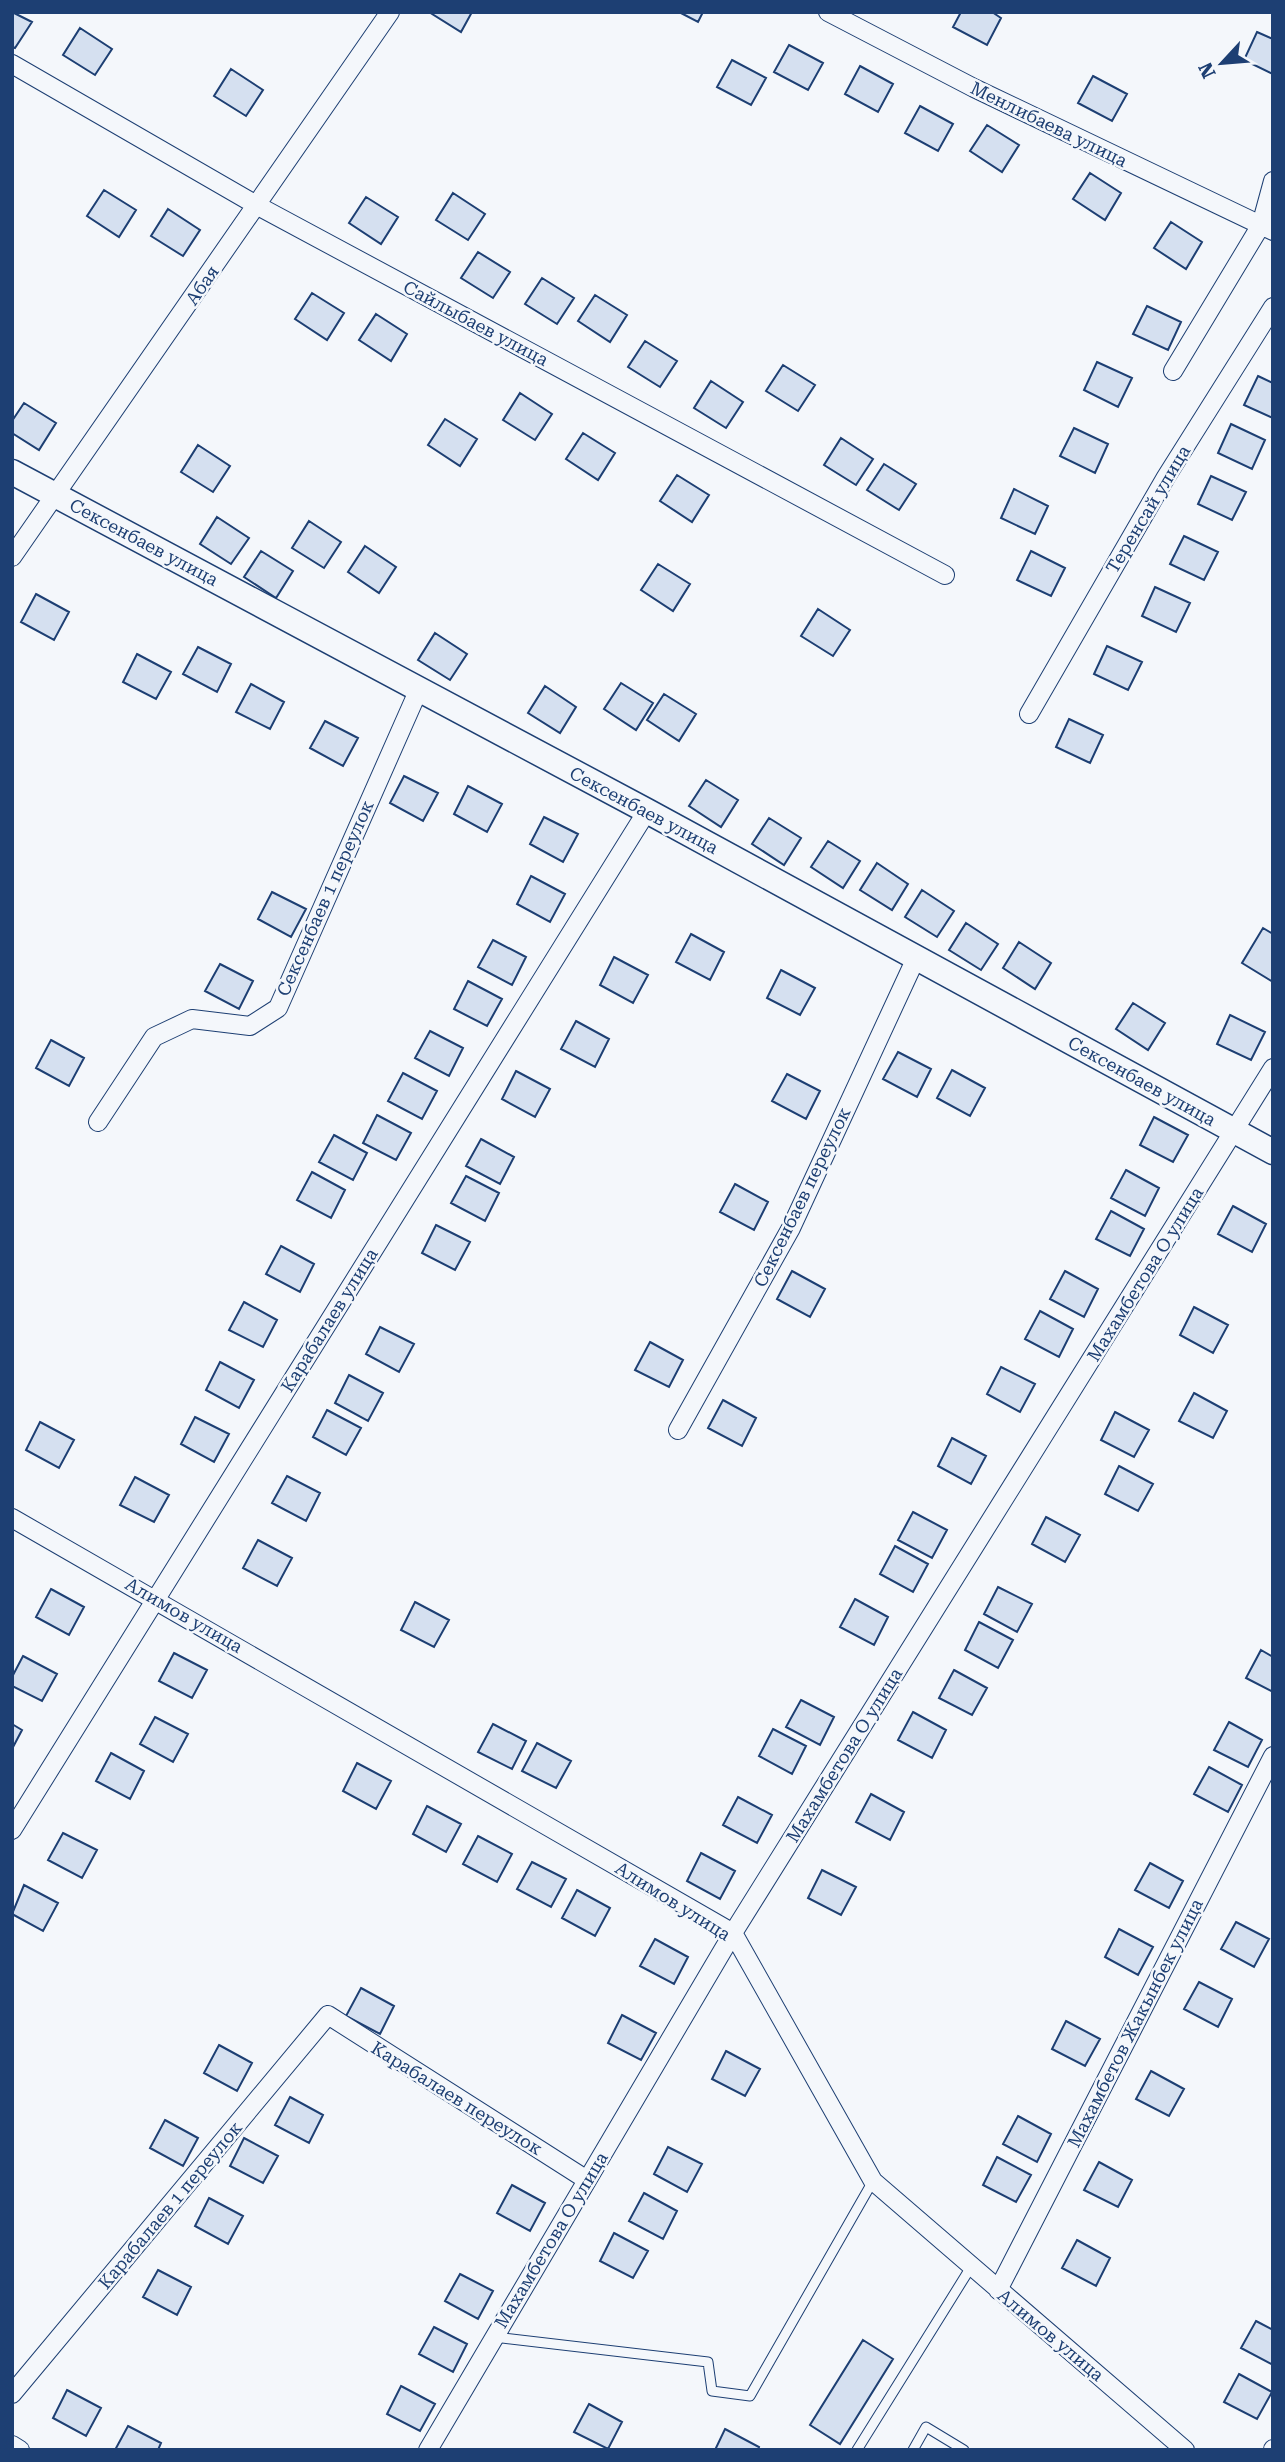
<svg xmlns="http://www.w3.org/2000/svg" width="1285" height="2462" viewBox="0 0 1285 2462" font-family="'Roboto Serif',serif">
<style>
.building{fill:#d5e0f0;stroke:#1d3f73;stroke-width:2}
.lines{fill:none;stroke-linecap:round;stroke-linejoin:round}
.lane-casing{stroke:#1d3f73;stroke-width:11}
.street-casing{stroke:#1d3f73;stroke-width:20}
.secondary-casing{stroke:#1d3f73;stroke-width:27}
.lane{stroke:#f4f7fb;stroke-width:9}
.street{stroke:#f4f7fb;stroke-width:18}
.secondary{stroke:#f4f7fb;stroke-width:24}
.labels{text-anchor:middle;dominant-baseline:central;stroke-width:5;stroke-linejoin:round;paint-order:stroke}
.street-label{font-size:18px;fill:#1d3f73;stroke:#f4f7fb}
</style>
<rect width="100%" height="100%" fill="#f4f7fb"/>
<!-- building -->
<path class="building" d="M12,12L32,22L15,48L12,47Z
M429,12H472L461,32Z
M679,12H703L698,22Z
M961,12H992L1001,18L987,45L953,27Z
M80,28L112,49L95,75L63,55Z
M1257,32L1273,39V74L1244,60Z
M789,45L823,63L808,90L774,72Z
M732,60L766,78L751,105L717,87Z
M860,66L893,84L878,112L845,94Z
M231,69L263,90L246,116L214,96Z
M1093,76L1127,94L1112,121L1078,103Z
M920,106L953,124L938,151L905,133Z
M987,125L1019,145L1002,172L970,151Z
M1090,173L1121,193L1105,220L1073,199Z
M104,190L136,210L119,237L87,216Z
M453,193L485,214L468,240L436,220Z
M366,197L398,217L381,244L349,223Z
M168,209L200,230L183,256L151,236Z
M1171,222L1202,242L1186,269L1154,248Z
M478,252L510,272L493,298L461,278Z
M542,278L574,298L557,324L525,304Z
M312,293L344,313L327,340L295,319Z
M595,295L627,315L610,342L578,321Z
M1147,306L1181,322L1168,350L1133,334Z
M376,314L407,334L391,361L359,340Z
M645,341L677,361L660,387L628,367Z
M1097,362L1132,378L1118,407L1084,390Z
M783,365L815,385L798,411L766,391Z
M1258,376L1273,383V418L1244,405Z
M711,381L743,402L726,428L694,408Z
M520,393L552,414L535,440L503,420Z
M24,403L56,423L39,450L12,433V421Z
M445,419L477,439L460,466L428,445Z
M1231,424L1265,440L1252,469L1218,453Z
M1074,428L1108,444L1095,473L1060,456Z
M583,433L615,453L598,480L566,459Z
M841,438L873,459L856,485L824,465Z
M198,445L230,466L213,492L181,472Z
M884,464L916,484L899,510L867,490Z
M677,475L709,495L692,522L660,501Z
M1211,476L1246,492L1232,520L1198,504Z
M1014,489L1048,506L1035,534L1001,518Z
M217,517L249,538L231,564L200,544Z
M309,521L341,542L324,568L292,548Z
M1184,536L1218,552L1204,580L1170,564Z
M365,546L396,567L379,593L348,572Z
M261,551L293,571L276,598L244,577Z
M1031,551L1065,568L1051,596L1017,580Z
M658,564L690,584L673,611L641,590Z
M1155,587L1190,603L1176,632L1142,616Z
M36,594L69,612L54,640L21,622Z
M818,609L850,630L833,656L801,636Z
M435,633L467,654L450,680L418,660Z
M1107,646L1142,662L1128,690L1094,674Z
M198,647L231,664L217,692L183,674Z
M137,654L171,672L156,699L123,682Z
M621,683L653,703L636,730L604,709Z
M251,684L284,702L270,729L236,712Z
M545,686L576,707L560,733L528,713Z
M664,694L696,714L679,741L647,720Z
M1069,719L1103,735L1090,763L1056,747Z
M325,721L358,738L343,766L310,748Z
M404,776L438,793L423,821L390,803Z
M706,780L738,800L721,827L689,806Z
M468,786L502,804L487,832L454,814Z
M544,817L578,834L563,862L530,844Z
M769,818L801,838L784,865L752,844Z
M828,841L860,861L843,888L811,867Z
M877,863L908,884L892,910L860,890Z
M531,876L565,894L550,922L517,904Z
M922,890L954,911L937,937L905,917Z
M272,892L306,909L291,937L258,919Z
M966,923L998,944L981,970L949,950Z
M1263,928L1273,934V982L1242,963Z
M691,934L724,952L710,980L676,962Z
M493,940L526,957L512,985L478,967Z
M1019,942L1051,963L1035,989L1003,968Z
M614,957L648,975L633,1003L600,985Z
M220,964L253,981L239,1009L205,991Z
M781,970L815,988L800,1015L767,998Z
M468,981L502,999L487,1026L454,1009Z
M1133,1003L1165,1023L1148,1050L1116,1029Z
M1230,1015L1265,1032L1251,1060L1217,1044Z
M576,1021L609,1039L595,1067L561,1049Z
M430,1031L463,1048L449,1076L415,1058Z
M51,1040L84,1058L69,1086L36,1068Z
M898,1052L931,1069L917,1097L883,1079Z
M952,1070L985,1088L970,1116L937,1098Z
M516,1071L550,1089L535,1117L502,1099Z
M403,1073L437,1091L422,1119L388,1101Z
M787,1074L820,1091L806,1119L772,1101Z
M377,1115L411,1133L396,1160L363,1143Z
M1154,1117L1188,1135L1173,1162L1140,1145Z
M334,1135L367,1153L353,1180L319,1162Z
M481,1139L514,1157L500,1184L466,1166Z
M1126,1170L1159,1188L1145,1216L1111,1198Z
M312,1172L345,1190L331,1218L297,1200Z
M466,1176L499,1193L485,1221L451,1203Z
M735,1184L768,1202L754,1230L720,1212Z
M1233,1206L1266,1224L1252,1252L1218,1234Z
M1111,1211L1144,1229L1130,1256L1096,1239Z
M436,1225L470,1242L455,1270L422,1253Z
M281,1246L314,1264L300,1292L266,1274Z
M792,1271L825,1289L810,1317L777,1299Z
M1065,1271L1098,1289L1084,1317L1050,1299Z
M244,1302L277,1320L263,1347L229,1330Z
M1194,1307L1228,1325L1213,1353L1180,1335Z
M1040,1311L1073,1329L1059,1357L1025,1339Z
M380,1327L414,1344L399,1372L366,1354Z
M650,1342L683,1360L669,1387L635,1370Z
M220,1362L254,1380L239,1408L206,1390Z
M1001,1367L1035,1384L1020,1412L987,1394Z
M349,1375L383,1393L368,1421L335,1403Z
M1194,1393L1227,1411L1213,1438L1179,1421Z
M723,1400L756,1418L742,1446L708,1428Z
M327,1410L361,1428L346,1455L313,1437Z
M1115,1412L1149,1430L1134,1457L1101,1440Z
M195,1417L229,1434L214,1462L181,1444Z
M40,1422L74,1440L59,1468L26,1450Z
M952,1438L986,1456L971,1484L938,1466Z
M1119,1466L1153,1484L1138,1511L1105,1494Z
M287,1476L320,1493L306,1521L272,1503Z
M135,1477L169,1495L154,1522L120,1505Z
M913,1512L947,1530L932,1558L898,1540Z
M1046,1517L1080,1535L1065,1562L1032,1544Z
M258,1540L292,1558L277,1586L243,1568Z
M895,1546L928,1564L913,1592L880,1574Z
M998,1587L1032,1604L1017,1632L984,1614Z
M51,1589L84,1607L69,1635L36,1617Z
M855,1599L888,1617L874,1645L840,1627Z
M415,1602L449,1620L434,1647L401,1630Z
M979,1622L1013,1640L998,1668L965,1650Z
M1261,1650L1273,1657V1692L1246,1678Z
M174,1653L207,1670L192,1698L159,1681Z
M23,1656L57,1674L42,1701L12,1686V1677Z
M954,1670L987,1688L972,1715L939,1698Z
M801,1700L834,1717L820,1745L786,1727Z
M913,1712L946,1730L932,1758L898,1740Z
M155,1717L188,1734L173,1762L140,1744Z
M1229,1722L1262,1740L1248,1767L1214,1750Z
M12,1724L22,1730L12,1749Z
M493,1724L526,1741L512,1769L478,1752Z
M773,1729L806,1746L792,1774L759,1756Z
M537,1743L571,1761L556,1788L522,1771Z
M111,1753L144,1771L130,1799L96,1781Z
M357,1763L391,1781L376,1809L343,1791Z
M1209,1767L1242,1785L1228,1812L1194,1794Z
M871,1794L904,1812L890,1840L856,1822Z
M738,1797L772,1815L757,1843L723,1825Z
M427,1806L461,1824L446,1852L413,1834Z
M63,1833L97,1850L82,1878L48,1860Z
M478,1836L512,1854L497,1882L463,1864Z
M701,1853L735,1871L720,1899L687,1881Z
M532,1862L566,1879L551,1907L517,1889Z
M1150,1863L1183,1881L1169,1908L1135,1890Z
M822,1870L856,1887L841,1915L808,1898Z
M24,1885L58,1903L43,1931L12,1914Z
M577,1890L610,1908L595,1936L562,1918Z
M1236,1922L1269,1939L1254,1967L1221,1949Z
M1119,1929L1153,1947L1138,1975L1105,1957Z
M655,1939L688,1957L674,1984L640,1966Z
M1199,1982L1232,1999L1218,2027L1184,2009Z
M361,1988L394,2006L380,2034L346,2016Z
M622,2015L656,2033L641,2060L608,2043Z
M1066,2021L1100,2039L1085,2066L1052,2049Z
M219,2045L252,2063L237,2091L204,2073Z
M726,2051L760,2069L745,2096L712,2079Z
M1151,2071L1184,2089L1169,2116L1136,2099Z
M290,2097L323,2115L309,2143L275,2125Z
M1018,2116L1051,2134L1037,2162L1003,2144Z
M165,2120L198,2138L183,2166L150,2148Z
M244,2138L278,2156L263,2183L230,2166Z
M668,2147L702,2164L687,2192L654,2174Z
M997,2157L1031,2175L1016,2202L983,2185Z
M1099,2162L1132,2180L1118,2207L1084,2190Z
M512,2185L545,2203L530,2231L497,2213Z
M644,2193L677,2211L663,2239L629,2221Z
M209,2198L243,2216L228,2244L195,2226Z
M614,2233L648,2251L633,2278L600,2261Z
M1077,2240L1110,2258L1096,2286L1062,2268Z
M158,2270L191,2287L177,2315L143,2297Z
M460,2274L493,2291L478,2319L445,2301Z
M1256,2321L1273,2330V2365L1241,2348Z
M434,2327L467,2344L453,2372L419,2354Z
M863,2340L893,2359L840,2444L810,2425Z
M1239,2374L1272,2392L1257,2419L1224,2402Z
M401,2386L435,2404L420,2431L387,2414Z
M67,2390L101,2408L86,2436L53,2418Z
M589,2404L622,2422L608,2449L574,2432Z
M128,2426L161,2443L158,2450H115Z
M725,2429L759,2447L758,2450H715Z"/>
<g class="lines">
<defs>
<path id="lane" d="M494,2337L708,2362L712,2391L750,2396L873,2181
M857,2450L971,2267
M913,2450L926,2427L964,2450"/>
<path id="street" d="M828,12L974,88L1273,231
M12,64L258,206L945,575
M1173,371L1261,225L1273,181
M12,557L390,12
M1029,714L1166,477L1273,307
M98,1122L154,1037L192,1019L250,1026L278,1008L419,689
M678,1430L791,1228L916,958
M12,1518L733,1933L873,2181L1185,2450
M12,1830L647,811
M998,2290L1273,1756
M12,2394L328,2015L587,2180
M12,2445L20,2450
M428,2450L733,1933L1273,1068
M1273,2450V2449"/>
<path id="secondary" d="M12,472L647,811L1273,1152"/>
</defs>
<!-- lane casing -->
<use href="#lane" class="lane-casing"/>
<!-- street casing -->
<use href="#street" class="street-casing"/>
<!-- secondary casing -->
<use href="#secondary" class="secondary-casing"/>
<!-- lane -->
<use href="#lane" class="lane"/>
<!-- street -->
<use href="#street" class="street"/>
<!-- secondary -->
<use href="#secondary" class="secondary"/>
</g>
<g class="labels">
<!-- street labels -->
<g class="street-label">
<text transform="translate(1049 124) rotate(26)">Менлибаева улица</text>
<text transform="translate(202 285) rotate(-55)">Абая</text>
<text transform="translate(476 323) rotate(28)">Сайлыбаев улица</text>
<text transform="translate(1148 509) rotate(-59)">Теренсай улица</text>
<text transform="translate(144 542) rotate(28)">Сексенбаев улица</text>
<text transform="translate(644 810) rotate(28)">Сексенбаев улица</text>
<text transform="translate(325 898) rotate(-66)">Сексенбаев 1 переулок</text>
<text transform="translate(1142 1081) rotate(29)">Сексенбаев улица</text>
<text transform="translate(802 1197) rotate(-64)">Сексенбаев переулок</text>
<text transform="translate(1145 1274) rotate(-58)">Махамбетова О улица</text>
<text transform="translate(329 1320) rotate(-58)">Карабалаев улица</text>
<text transform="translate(184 1615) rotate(30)">Алимов улица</text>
<text transform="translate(844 1755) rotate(-58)">Махамбетова О улица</text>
<text transform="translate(673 1901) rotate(32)">Алимов улица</text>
<text transform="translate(1135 2023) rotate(-63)">Махамбетов Жакынбек улица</text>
<text transform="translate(457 2098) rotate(32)">Карабалаев переулок</text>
<text transform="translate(170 2205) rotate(-50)">Карабалаев 1 переулок</text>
<text transform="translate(551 2240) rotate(-59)">Махамбетова О улица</text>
<text transform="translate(1051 2335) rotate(40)">Алимов улица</text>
</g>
</g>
<!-- border -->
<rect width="1285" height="2462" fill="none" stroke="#1d3f73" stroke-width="28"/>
<!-- north arrow -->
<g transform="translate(1222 63) rotate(244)" stroke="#f4f7fb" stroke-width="5" paint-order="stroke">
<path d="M0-5L12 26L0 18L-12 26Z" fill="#1d3f73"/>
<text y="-10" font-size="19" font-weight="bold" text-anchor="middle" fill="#1d3f73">N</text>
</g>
</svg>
